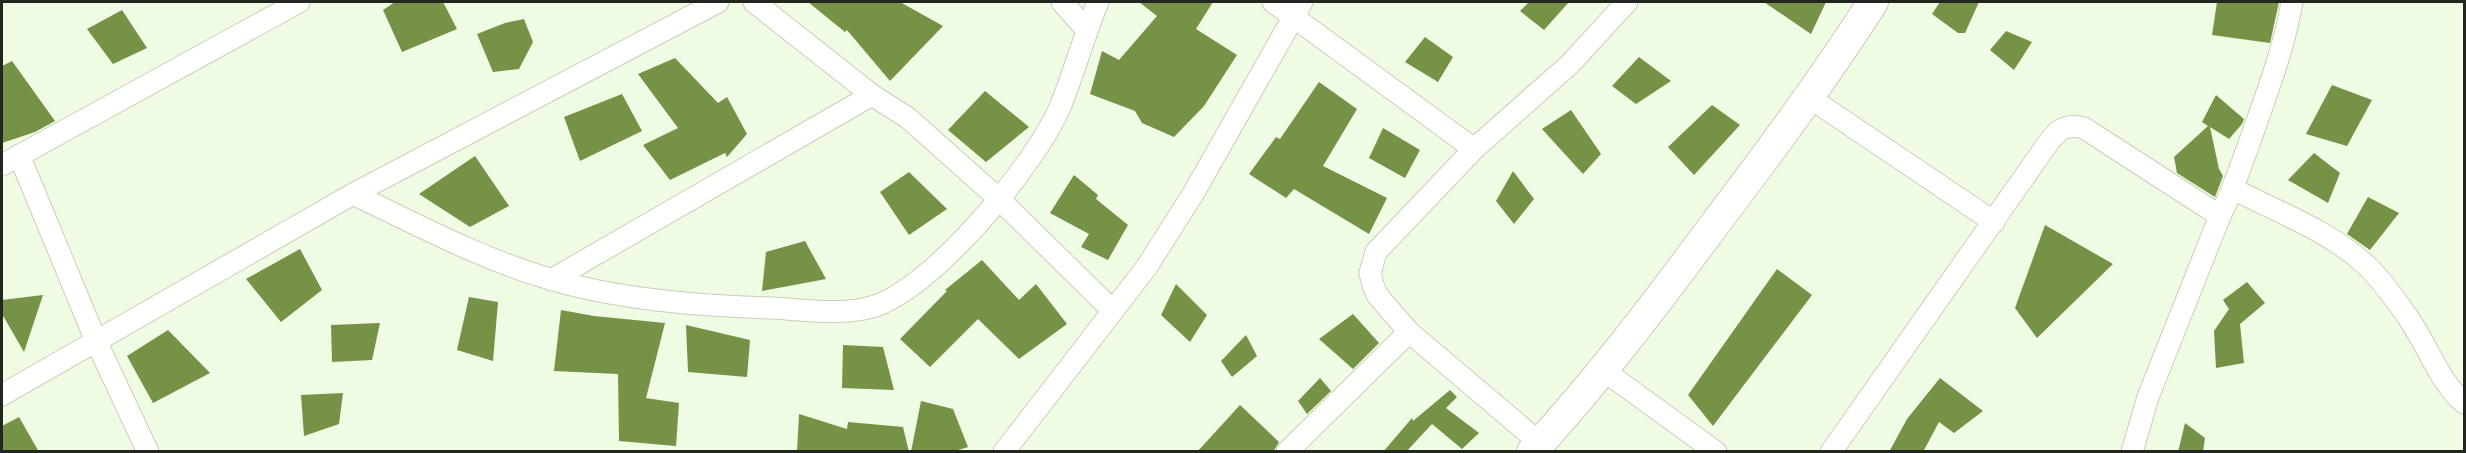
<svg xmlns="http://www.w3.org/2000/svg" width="2466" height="453" viewBox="0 0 2466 453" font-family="'Noto Sans',sans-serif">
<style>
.building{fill:#759246}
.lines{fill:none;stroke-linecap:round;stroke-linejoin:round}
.street-casing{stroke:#c6d1b9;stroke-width:23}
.secondary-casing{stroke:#c6d1b9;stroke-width:32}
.street{stroke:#fff;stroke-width:21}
.secondary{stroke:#fff;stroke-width:30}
</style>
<rect width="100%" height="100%" fill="#f0fbe3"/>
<!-- building -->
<path class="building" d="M395,2H443L457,29L402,52L383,10Z
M808,2H900L943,26L890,81L847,30L845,32Z
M1139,2H1213L1196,29L1237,55L1204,106L1174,137L1142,123L1135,111L1090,94L1102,51L1119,60L1157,16Z
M1529,2H1569L1544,30L1520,11Z
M1764,2H1826L1811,34Z
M1940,2H1979L1965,33H1958L1932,14Z
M2217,2H2279L2270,43L2212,35Z
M122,10L147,48L113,64L87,29Z
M524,19L533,42L519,69L493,72L477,34L505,23Z
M2006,31L2032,42L2014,70L1990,50Z
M1425,37L1453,57L1438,82L1405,62Z
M1639,57L1671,81L1636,104L1612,86Z
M675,58L718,103L727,97L747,134L727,157L725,153L670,180L643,145L678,128L638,74Z
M12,61L55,121L35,132L2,143V66Z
M1319,82L1357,109L1323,166L1387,198L1369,234L1294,189L1286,198L1249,174L1276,137L1280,139Z
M2332,85L2372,100L2347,146L2306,134Z
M985,91L1029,127L986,162L948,130Z
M622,94L642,131L580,161L564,117Z
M2216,95L2244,119L2242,124L2229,139L2210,127L2219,169L2223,176L2215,197L2177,173L2174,157L2208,126L2202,122Z
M1712,105L1740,125L1694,175L1668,147Z
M1571,110L1601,154L1583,174L1542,129Z
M1383,128L1420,150L1405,178L1369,158Z
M2314,153L2340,173L2328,203L2288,180Z
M475,156L509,206L470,227L419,194Z
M1513,171L1534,199L1514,224L1496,201Z
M909,172L947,209L909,235L880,192Z
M1074,175L1098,195L1096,199L1128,225L1108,260L1081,247L1089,234L1050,213Z
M2368,197L2399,213L2370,250L2347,234Z
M2045,225L2113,264L2037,338L2015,308Z
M805,241L826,279L762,291L766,252Z
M300,249L322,290L281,322L246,279Z
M982,260L1019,300L1036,284L1067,324L1019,359L978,319L930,367L900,339L947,291L945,290Z
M1777,269L1812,295L1713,426L1688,395Z
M2247,282L2265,303L2240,324L2244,363L2216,368L2214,331L2229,309L2223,300Z
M1176,284L1207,315L1190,342L1161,315Z
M43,295L24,352L2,314V300Z
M469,297L498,302L493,361L457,350Z
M561,310L594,316L665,323L646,398L679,403L676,446L619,441L618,374L554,371Z
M1353,314L1379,343L1353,369L1319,339Z
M380,323L372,360L332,362L331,325Z
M686,325L750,340L747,377L688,372Z
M168,330L210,373L153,403L127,356Z
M1246,335L1257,356L1232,377L1221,361Z
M843,345L883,347L894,390L842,388Z
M1320,378L1331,391L1307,414L1298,401Z
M1940,378L1983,411L1954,433L1939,422L1923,452H1889L1907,419Z
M1450,390L1457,397L1446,408L1479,433L1462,449L1432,424L1406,452H1383L1412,418L1413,421Z
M343,393L339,424L304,436L301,395Z
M921,401L953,409L968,447L952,452H911Z
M1240,405L1279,442L1275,449L1272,452H1197Z
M799,414L847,429L848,422L903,427L909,452H797Z
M19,417L39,452H2V426Z
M2185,423L2205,438L2203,452H2178Z"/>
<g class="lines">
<defs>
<path id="street" d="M754,2L872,95L908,118L999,199L1112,310
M1062,2L1086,29
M1273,2L1474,149
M1810,98L1994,222
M19,155L96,341L148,452
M2,165L299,2
M2233,189C2278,212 2330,231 2367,266C2382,280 2395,299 2407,316C2428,345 2437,379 2464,403
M353,194C418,225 481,259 550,279C619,300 701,306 772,308C803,310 845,316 875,306C935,286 1035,165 1060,107C1074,73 1084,36 1098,2
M551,280L872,95
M1603,370L1716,452
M2,395L353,194L718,2
M1540,443L1409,332L1377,295L1373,285L1370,273L1376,252L1474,149L1570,64L1627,2
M1004,452L1146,268L1193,194L1302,2
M1287,452L1409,332
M1831,452L2039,156C2052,138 2059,121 2084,128L2220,216
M2132,452L2148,397L2220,216C2235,185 2246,153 2257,121C2271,82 2285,43 2292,2"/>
<path id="secondary" d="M1532,452C1597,381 1655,305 1712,228C1768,154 1823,80 1873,2"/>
</defs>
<!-- street casing -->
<use href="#street" class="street-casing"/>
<!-- secondary casing -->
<use href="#secondary" class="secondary-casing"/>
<!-- street -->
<use href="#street" class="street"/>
<!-- secondary -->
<use href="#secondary" class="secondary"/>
</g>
<!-- border -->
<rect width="2466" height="453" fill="none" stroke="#23261e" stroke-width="6"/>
</svg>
